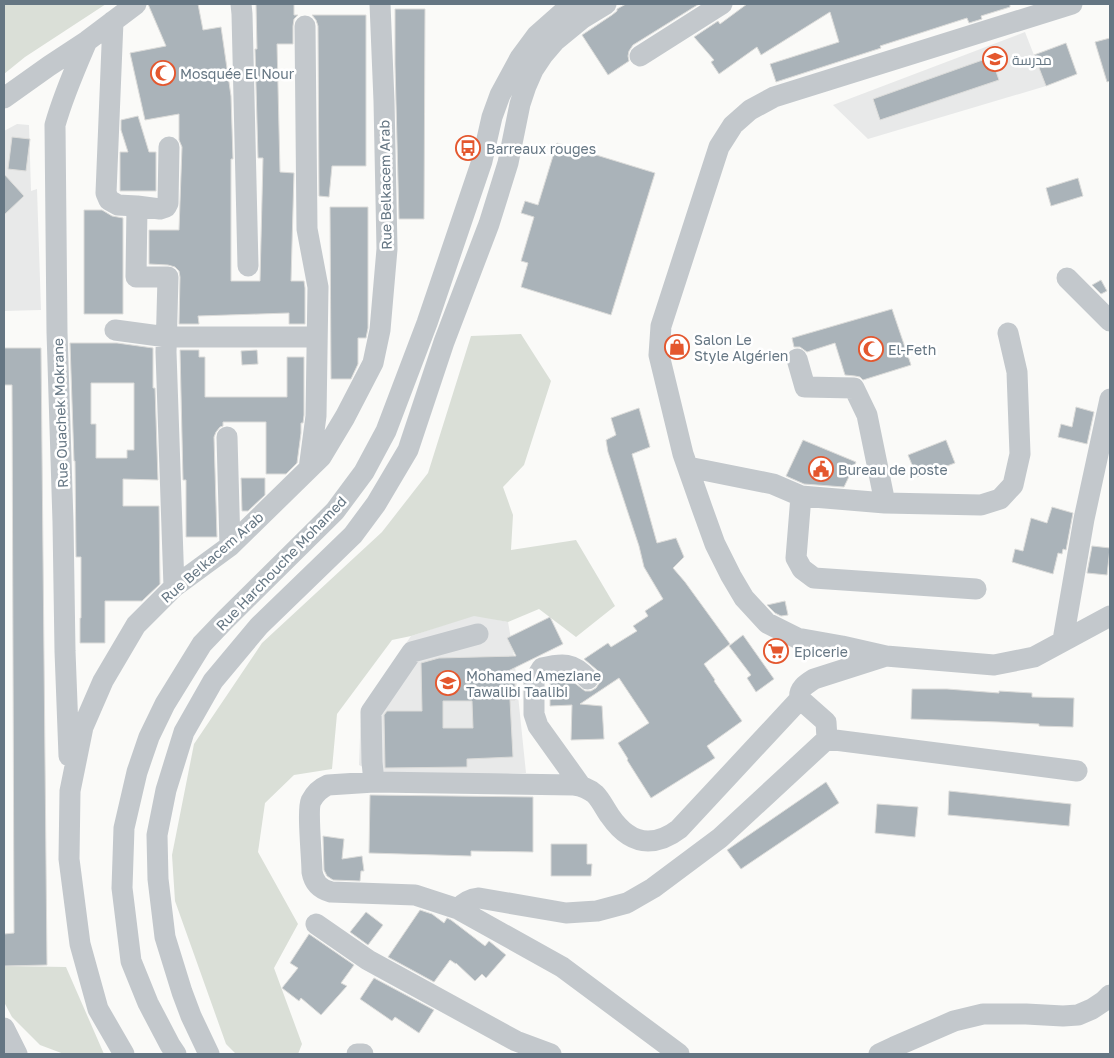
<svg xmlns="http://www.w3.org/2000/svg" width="1114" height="1058" viewBox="0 0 1114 1058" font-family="'Golos Text',Cairo,sans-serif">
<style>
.built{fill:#e8e9e9}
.green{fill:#dadfd7}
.building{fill:#aab3b9;stroke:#dcdcda;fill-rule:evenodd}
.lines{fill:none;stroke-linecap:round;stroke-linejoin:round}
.minor{stroke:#c3c8cc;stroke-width:21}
.labels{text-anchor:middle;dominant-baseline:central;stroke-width:5;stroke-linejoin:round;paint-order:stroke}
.poi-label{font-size:14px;fill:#657683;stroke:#fff;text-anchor:start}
.street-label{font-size:14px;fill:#657683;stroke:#fff}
</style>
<rect width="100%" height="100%" fill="#fafaf8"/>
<!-- built -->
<path class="built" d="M1025,32L1046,86L868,139L833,105Z
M17,124L29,125L31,191L37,189L41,310L4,311V131Z
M474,615L508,622L514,656L526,773L421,776L373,772L359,765L361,709L411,636Z"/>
<!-- green -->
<path class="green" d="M4,4H106L25,57L4,74Z
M521,334L551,381L524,465L503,487L513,515L511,550L576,540L615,606L576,637L539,609L508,622L474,616L411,636L392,640L337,714L332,769L294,775L265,803L258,852L298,924L274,968L302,1044L298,1054H236L226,1044L175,901L172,855L194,744L262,643L382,532L428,473L471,336Z
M4,966L66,967L104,1054H64L40,1045L12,1017L4,1002Z"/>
<!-- building -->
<path class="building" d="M148,4H198L203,30L221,27L231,96L233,159H231V281H260L263,158H258L255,49H257L256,4H294V15H298L294,19L293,26V44H277L280,172L294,173L291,281H304L305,288V324H289V313L198,316L199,324H179L180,277L179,271L175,267L168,265L149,264V230H179L182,147L179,140V114L145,120L130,53L166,46Z
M626,4H699L633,45L629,51L628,56L629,61L608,75L582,35L612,15L617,11V9Z
M747,4H1010V7L981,16L982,19L969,23L967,18L880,46L881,48L776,82L770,64L839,42L830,12L761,55L757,47L719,74L711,62L714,60L694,37L718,21L720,24Z
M395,9H425L424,219H399L395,64Z
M312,15H366V166H332L329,197L319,196L318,26L316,20Z
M1110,38V81L1107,82L1095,42Z
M1066,43L1077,74L1046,86L1034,55Z
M991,57L999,80L880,120L873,99Z
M138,116L149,152H156V191H120V152H128L121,130V120Z
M12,137L30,139L26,171L8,169Z
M557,143L655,173L611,315L521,287L528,263L521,261L534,217L521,213L525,201L538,205Z
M4,174L24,196L4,215Z
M1078,178L1083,196L1051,206L1046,188Z
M330,207H368V328L366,338H358V364L351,379H331Z
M84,210H102L112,216L123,218V314H84Z
M1101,280L1107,291L1101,294L1092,285Z
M892,309L911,365L863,380L860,377L855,376L845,375L835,343L807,352L800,347H794L792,338Z
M70,343H117L153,348V388H155L158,480L123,479V506H159L160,584L142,601H105V643H80V618H81V557H76L75,461H74ZM91,383H134V450H127V458H96V424H91Z
M4,348H41L47,965L4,966V934L14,933L12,385H4Z
M180,350H199V357H205V397H287V357H304V415L303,423H301V433L297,463L286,474H266V422H223V426L220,427L216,432L214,437L217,537H186V480H183Z
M257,350L258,364L242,365L241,351Z
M1076,407L1094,412L1087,444L1058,437L1061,424L1072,427Z
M639,408L650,447L632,454L657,543L676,538L684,557L673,568L685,582L730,644L704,664L715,680L714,681L742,721L707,746L715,758L651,798L627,760L628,759L618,743L649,723L619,678L580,704L602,706L604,739L571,740L572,705L550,706V679L561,677L568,678L585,691H591L596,688L600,682V675L597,670L584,659L608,643L611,647L637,631L633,626L648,616L645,611L663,599L644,567L639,546L608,452L606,440L616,435L611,418Z
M803,440L856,462L844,487L804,484L786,476Z
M946,440L955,463L917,477L908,455Z
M241,478H265V495L248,511H242Z
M1052,507L1073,513L1066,550L1063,549L1062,554L1058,553L1053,574L1012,562L1015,549L1023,551L1031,518L1047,523Z
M1092,546L1110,548L1107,575L1087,573Z
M785,601L788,615L781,616L775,613L767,605Z
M550,617L563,644L500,675H515V700H510L513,757L467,759V767L385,768L384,715L387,711H422L421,663L439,658L516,656L507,638ZM443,701H472L473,728H443Z
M743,635L774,679L756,692L747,678L751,675L729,646Z
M912,689H947L999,693V691L1032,693V697L1074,698L1073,727L1039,726V724L999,722L911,719Z
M826,782L839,803L741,869L727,850Z
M949,791L1071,804L1069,826L948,815Z
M370,795L533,797V852L471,851V856L369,853Z
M877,804L918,807L915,837L875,833Z
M323,836L344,839L342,859L362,856L364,871H361L360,881L333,880L327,876L324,870Z
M551,844H587V864H592L591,876H551Z
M420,910L432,914L444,923L447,918L451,920L485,946L489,941L506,955L486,978L482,974L475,981L456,963V964L450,960L434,982L388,957Z
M366,912L383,925L368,945L350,932Z
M309,934L354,965L341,983L347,986L321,1015L301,998L299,1001L282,988L298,968L290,963Z
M374,978L434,1010L419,1033L395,1017L392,1021L360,999Z"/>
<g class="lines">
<!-- minor -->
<path class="minor" d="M241,4L242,14L248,266
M1072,4L774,97L750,110L733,125L719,147L661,326L659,355L683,454L702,508L715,544L731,576L744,598L767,623L797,638L842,646L886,656L994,665L1034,657L1110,616
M113,21L106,193L109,200L118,205L137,206
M305,26L307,229L318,287L316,416L309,469
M640,56L722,4
M4,98L49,66L87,41L136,4
M169,147L168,203L166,207L160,209L137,206L136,277H168L166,352L174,587
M1067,278L1110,321
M115,330L167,337H317
M797,359L805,387L854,388L867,415L885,503L801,496
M227,437L230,546
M688,467L773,484L801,496L796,558L802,569L814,578L976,589
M885,503L981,505L1000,499L1013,485L1020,454L1017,372L1008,333
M1063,640L1084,519L1110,399
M827,739L1077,771
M69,756L65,651L63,522L57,332L55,125C63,96 75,69 87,41
M374,782L372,762L371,712L412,652L478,634
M581,786L538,726L534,714V681L542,668C562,663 573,662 588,679
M458,909C464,902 470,899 479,898L566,913L597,911L627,903L653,888L720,838L827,739L826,722L800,699C798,689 806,684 814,679L886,656
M316,924L368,960L516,1041L551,1054
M4,1028L17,1054
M124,1054L98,1009L80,944L69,859L70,791L83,727L103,681L136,625L174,587L230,546L321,457L345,417L373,363L380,330L387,249L384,101L380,4
M176,1054L170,1045L148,1003L131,961L122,888L124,828L137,772L149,737L165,704L202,644L225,620L335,511L364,472L386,431L427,323L482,161L492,117L500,95L520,58L537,35L563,12L576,4
M209,1054L191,1016L182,992L165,937L158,879L157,835L166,790L184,732L213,681L259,626L353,535L376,504L408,450L444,342L489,224L508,163L520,104L526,86L533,70L543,55L555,41L583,18L606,4
M357,1054H363
M679,1054L562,967L458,909L415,895L331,892C320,889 314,883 312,872C312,858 307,810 311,801C315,793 321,788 328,785L374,782L574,785C582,786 589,789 595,794C601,800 605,809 610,816C619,829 632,841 648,841C660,841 670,836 679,829L800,699
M879,1054L894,1047L954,1021L983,1014H1026L1063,1016L1078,1015L1092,1009L1104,1001L1110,995"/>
</g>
<!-- icons -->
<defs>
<symbol id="school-ring" viewBox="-11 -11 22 22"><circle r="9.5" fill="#fff" stroke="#e4572e" stroke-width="1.5"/><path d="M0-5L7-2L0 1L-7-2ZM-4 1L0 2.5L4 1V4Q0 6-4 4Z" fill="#e4572e"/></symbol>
<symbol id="mosque-ring" viewBox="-11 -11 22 22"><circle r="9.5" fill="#fff" stroke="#e4572e" stroke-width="1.5"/><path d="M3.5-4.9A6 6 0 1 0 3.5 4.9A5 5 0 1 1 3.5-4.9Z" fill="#e4572e"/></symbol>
<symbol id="bus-ring" viewBox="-11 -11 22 22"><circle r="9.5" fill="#fff" stroke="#e4572e" stroke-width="1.5"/><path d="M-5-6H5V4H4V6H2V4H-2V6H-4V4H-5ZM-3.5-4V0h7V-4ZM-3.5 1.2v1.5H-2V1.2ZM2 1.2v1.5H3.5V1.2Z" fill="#e4572e"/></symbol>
<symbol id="shop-ring" viewBox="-11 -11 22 22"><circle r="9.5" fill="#fff" stroke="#e4572e" stroke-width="1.5"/><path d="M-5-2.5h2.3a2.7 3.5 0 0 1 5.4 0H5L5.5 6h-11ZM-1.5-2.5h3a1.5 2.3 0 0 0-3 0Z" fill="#e4572e"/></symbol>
<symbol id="civic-ring" viewBox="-11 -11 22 22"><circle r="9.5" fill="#fff" stroke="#e4572e" stroke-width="1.5"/><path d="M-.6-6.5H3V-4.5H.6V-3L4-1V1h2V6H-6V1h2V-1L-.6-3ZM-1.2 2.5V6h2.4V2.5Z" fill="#e4572e"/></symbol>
<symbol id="supermarket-ring" viewBox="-11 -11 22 22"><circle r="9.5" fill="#fff" stroke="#e4572e" stroke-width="1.5"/><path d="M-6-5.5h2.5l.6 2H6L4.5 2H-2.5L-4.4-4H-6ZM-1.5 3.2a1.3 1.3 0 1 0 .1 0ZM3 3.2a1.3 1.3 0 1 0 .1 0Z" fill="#e4572e"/></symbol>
</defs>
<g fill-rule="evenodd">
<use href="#school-ring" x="981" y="45" width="28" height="28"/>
<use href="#mosque-ring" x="149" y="59" width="28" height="28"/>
<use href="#bus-ring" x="454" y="134" width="28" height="28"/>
<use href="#shop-ring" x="663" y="333" width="28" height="28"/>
<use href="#mosque-ring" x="857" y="335" width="28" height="28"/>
<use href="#civic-ring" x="807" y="455" width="28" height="28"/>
<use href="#supermarket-ring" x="762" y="637" width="28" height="28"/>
<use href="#school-ring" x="434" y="669" width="28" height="28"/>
</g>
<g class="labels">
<!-- poi labels -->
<g class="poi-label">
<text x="1012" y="59">مدرسة</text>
<text x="180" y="73">Mosquée El Nour</text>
<text x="486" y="148">Barreaux rouges</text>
<text x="694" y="339">Salon Le<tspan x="694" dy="16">Style Algérien</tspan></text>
<text x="888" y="349">El-Feth</text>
<text x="838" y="469">Bureau de poste</text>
<text x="794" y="651">Epicerie</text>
<text x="466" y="675">Mohamed Ameziane<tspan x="466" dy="16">Tawalibi Taalibi</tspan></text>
</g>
<!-- street labels -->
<g class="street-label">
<text transform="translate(385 185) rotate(-91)">Rue Belkacem Arab</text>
<text transform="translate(60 413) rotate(-92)">Rue Ouachek Mokrane</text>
<text transform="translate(212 557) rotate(-41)">Rue Belkacem Arab</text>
<text transform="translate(281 563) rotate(-46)">Rue Harchouche Mohamed</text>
</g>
</g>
<!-- border -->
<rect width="1114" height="1058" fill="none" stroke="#657683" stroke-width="10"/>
</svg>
